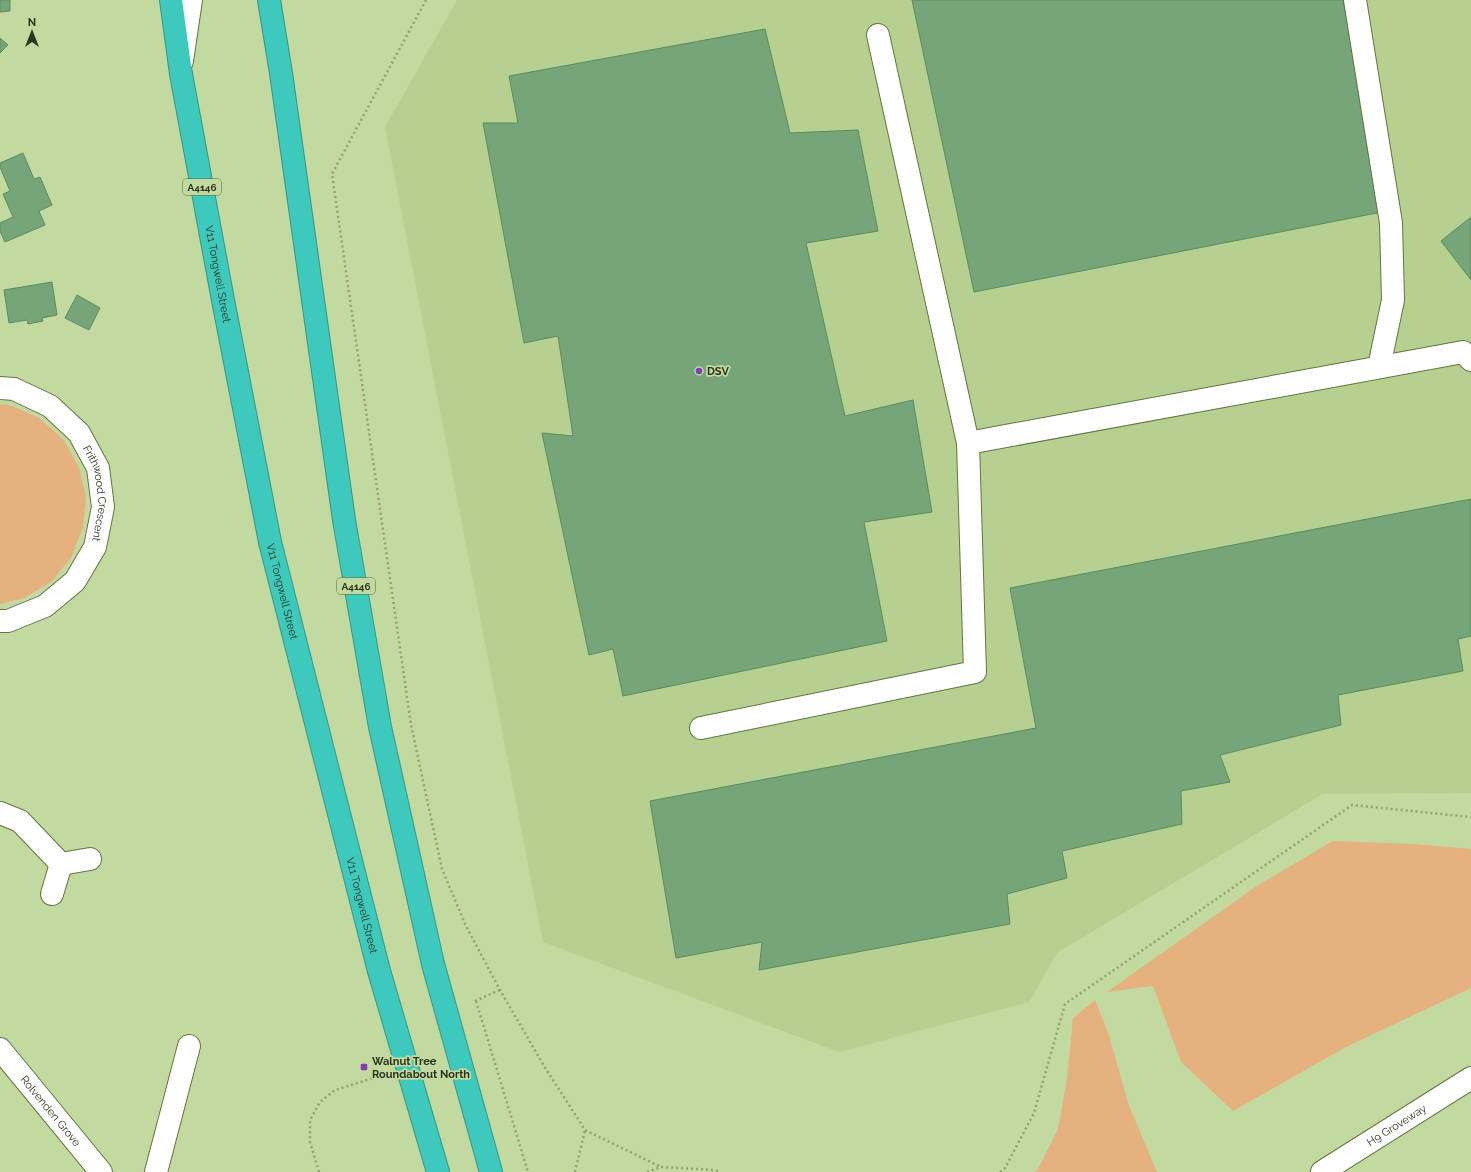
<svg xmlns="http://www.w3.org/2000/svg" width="1471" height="1172" viewBox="0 0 1471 1172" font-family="Raleway,sans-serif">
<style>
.built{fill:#b6d18f}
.green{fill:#e5b27f}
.building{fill:#75a578;stroke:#5c8b60}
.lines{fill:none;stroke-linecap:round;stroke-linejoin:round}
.minor-casing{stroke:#617640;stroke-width:24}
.highway-casing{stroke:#379585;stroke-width:24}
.path{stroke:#8fa273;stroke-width:2.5;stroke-dasharray:2 3;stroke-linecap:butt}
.minor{stroke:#fff;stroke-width:22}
.highway{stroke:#3ec9bd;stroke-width:22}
.poi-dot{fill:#803fb4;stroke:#c2da9f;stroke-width:1.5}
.labels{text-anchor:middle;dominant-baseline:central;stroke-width:3.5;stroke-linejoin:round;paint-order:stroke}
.shield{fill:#c2da9f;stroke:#586644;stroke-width:1}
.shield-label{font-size:10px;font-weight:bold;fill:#2b341d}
.street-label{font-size:11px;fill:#2b341d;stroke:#c2da9f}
.poi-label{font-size:11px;font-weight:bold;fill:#2b341d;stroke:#c2da9f;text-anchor:start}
</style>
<rect width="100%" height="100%" fill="#c2da9f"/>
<!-- built -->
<path class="built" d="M457,0H1471V793L1323,794L1058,952L1029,1002L839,1052L543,942L385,127Z"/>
<!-- green -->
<path class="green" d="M0,404L10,405L39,418L63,439L79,467L86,497L83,528L71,558L51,582L24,598L0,604Z
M1333,841L1414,844L1471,849V988L1346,1047L1233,1111L1181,1062L1153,986L1107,992L1258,885Z
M1095,1000L1109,1035L1128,1103L1157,1172H1035L1038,1169L1058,1129L1067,1078L1073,1018Z"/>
<!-- building -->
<path class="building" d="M0,0H10V11L0,12Z
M912,0H1343L1382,212L974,292Z
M765,29L790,133L858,130L878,231L806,243L845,416L913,400L932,512L864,522L887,641L623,696L613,649L589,655L542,433L573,436L558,336L524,343L483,123H518L509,76Z
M0,38L8,45L0,53Z
M23,153L34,179L40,177L52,205L39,211L45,225L5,242L0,231V223L13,217L3,194L10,191L0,167V163Z
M1471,217V280L1441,241Z
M52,282L57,315L42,318L43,321L28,324L27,320L9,323L4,290Z
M77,295L100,308L89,330L65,318Z
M1471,499V636L1458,639L1463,671L1338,695L1341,725L1220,755L1230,782L1181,791L1182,824L1062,851L1067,878L1007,894L1010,924L759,970L762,942L676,958L650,801L1036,728L1010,588Z"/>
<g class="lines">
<defs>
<g id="minor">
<path d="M1355,0L1391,223L1393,300L1379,367"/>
<path d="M878,35L968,443"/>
<path d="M182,61L191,0"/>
<path id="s1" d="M0,388L14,389L50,406L79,433L98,468L103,507L95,547L75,581L45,606L8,621H0"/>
<path d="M701,728L975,672L968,443L1463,352L1471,360"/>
<path d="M0,813L20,821L61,864"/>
<path d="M61,864L90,859"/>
<path d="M52,894L61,864"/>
<path id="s2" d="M0,1049L101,1172"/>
<path d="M156,1172L189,1046"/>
<path id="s3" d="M1322,1172L1471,1078"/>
</g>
<g id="highway">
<path id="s4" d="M171,0L181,74L223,300L270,542L379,971L438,1172"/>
<path d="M269,0L281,73L344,520L380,727L433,964L491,1172"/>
</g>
</defs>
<!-- minor casing -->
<use href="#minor" class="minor-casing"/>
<!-- highway casing -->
<use href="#highway" class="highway-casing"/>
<!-- path -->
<path class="path" d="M426,0L332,174L411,725L442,869L466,926L500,990L544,1066L585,1130L661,1167
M475,1001L500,990
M476,1001L528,1172
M319,1172L310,1142V1120L320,1102L335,1090L383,1075
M575,1172L585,1130
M647,1172L661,1167L715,1170L720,1172
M1000,1172L1005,1168L1034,1113L1065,1004L1352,805L1471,817"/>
<!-- minor -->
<use href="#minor" class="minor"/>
<!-- highway -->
<use href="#highway" class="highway"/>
</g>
<!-- markers -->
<g class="poi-dot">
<circle cx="699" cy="371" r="4"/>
<rect x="360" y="1063" width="8" height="8" rx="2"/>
</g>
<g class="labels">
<!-- shield labels -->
<g class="shield">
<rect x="183" y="179" width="38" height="16" rx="3"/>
<rect x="337" y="578" width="38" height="16" rx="3"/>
</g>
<g class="shield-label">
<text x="202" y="187">A4146</text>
<text x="356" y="586">A4146</text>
</g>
<!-- street labels -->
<g class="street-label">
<text stroke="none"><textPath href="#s4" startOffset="278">V11 Tongwell Street</textPath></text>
<text stroke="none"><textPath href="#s1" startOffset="158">Frithwood Crescent</textPath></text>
<text stroke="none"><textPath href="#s4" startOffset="602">V11 Tongwell Street</textPath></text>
<text stroke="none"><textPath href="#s4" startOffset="926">V11 Tongwell Street</textPath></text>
<text stroke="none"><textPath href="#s2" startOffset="80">Rolvenden Grove</textPath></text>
<text stroke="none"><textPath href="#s3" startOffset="88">H9 Groveway</textPath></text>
</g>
<!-- poi labels -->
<g class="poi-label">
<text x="707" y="371">DSV</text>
<text x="372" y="1061">Walnut Tree<tspan x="372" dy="13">Roundabout North</tspan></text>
</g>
</g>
<!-- north arrow -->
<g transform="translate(32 32)" stroke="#c2da9f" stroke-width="3" paint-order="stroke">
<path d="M0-3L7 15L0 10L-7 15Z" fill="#2b341d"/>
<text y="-6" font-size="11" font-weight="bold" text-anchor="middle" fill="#2b341d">N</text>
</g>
</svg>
